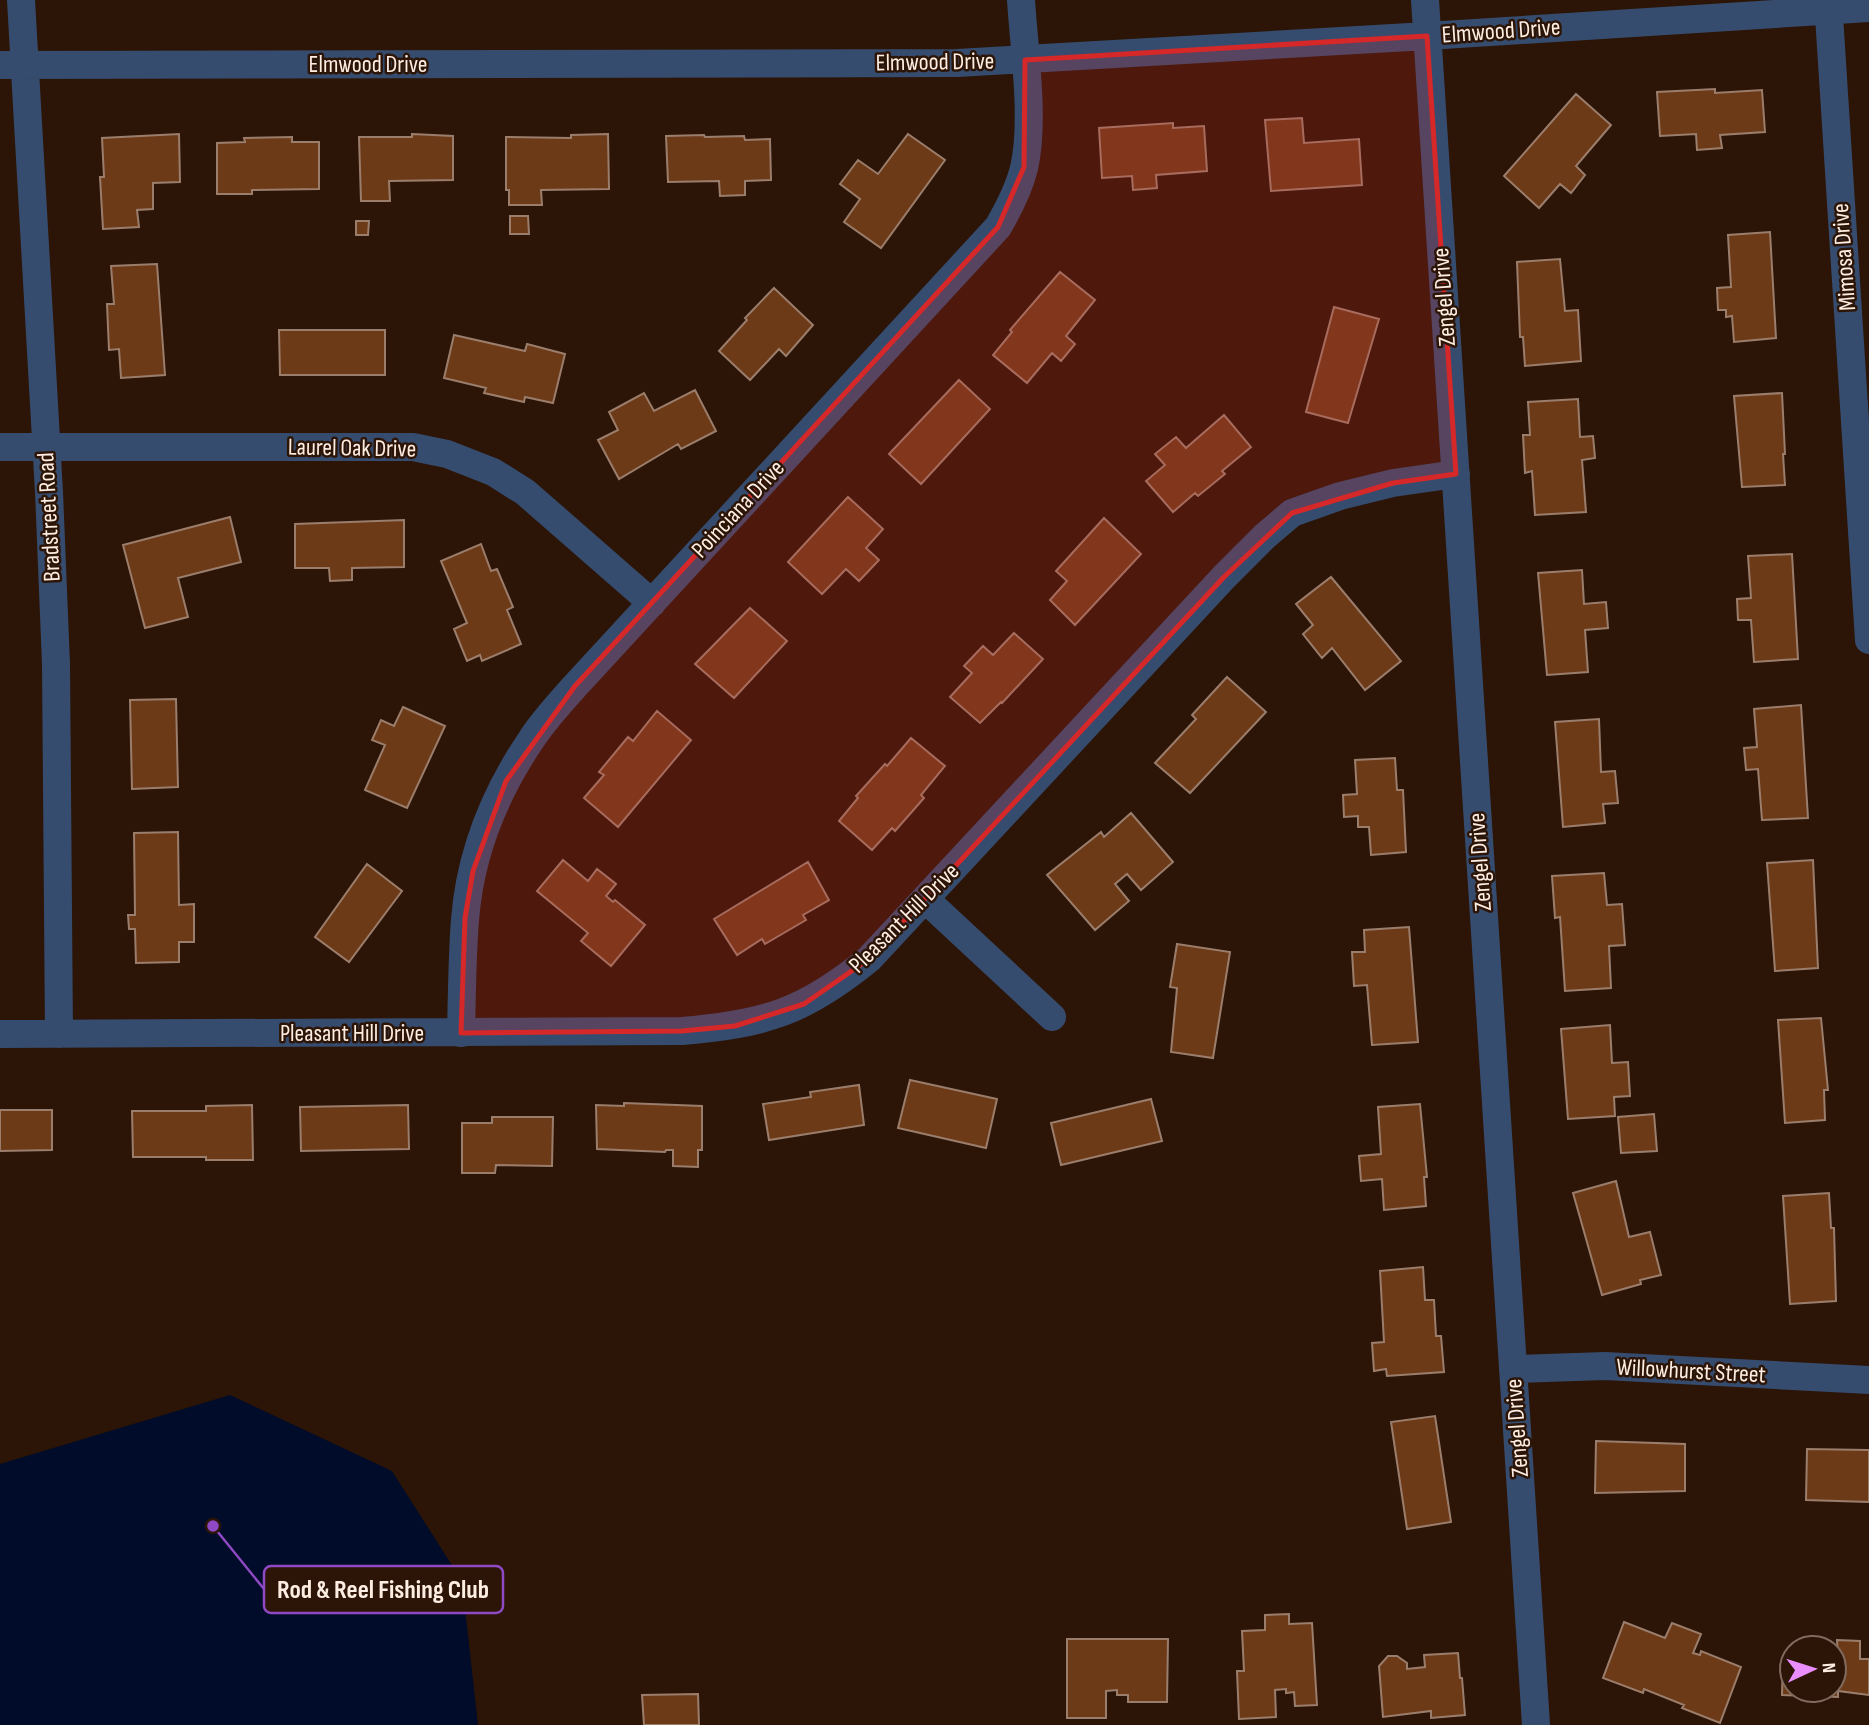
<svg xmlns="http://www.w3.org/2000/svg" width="1869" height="1725" viewBox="0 0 1869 1725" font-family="'Sofia Sans Condensed',sans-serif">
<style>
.water{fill:#000c29}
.building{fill:#6d3a18;stroke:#9b7d6c;stroke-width:2}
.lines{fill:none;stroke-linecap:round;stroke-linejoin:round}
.minor{stroke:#364c6f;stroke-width:28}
.marked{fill:#d62828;fill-opacity:0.2;stroke:#d62828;stroke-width:5;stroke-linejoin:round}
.labels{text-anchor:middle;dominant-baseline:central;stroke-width:5;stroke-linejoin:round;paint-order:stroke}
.street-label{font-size:24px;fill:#feede3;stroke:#2c1506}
.leader{fill:none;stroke:#8f49c4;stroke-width:2.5}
.callout-dot{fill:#8f49c4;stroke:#2c1506;stroke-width:2.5}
.callout{fill:#2c1506;stroke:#8f49c4;stroke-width:2.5}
.callout-label{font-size:26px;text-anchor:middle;font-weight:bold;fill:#feede3}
</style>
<rect width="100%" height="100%" fill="#2c1506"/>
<!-- water -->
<path class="water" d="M230,1395L392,1471L462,1581L478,1725H0V1464Z"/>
<!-- building -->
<path class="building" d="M1715,89V93L1762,90L1765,132L1720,135L1722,148L1697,150L1696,134L1660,136L1657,92Z
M1576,94L1611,125L1576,166L1585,175L1571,193L1560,184L1539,208L1504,176Z
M1302,118L1304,143L1359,139L1362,185L1271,191L1265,120Z
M1173,123V128L1204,126L1207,171L1156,175L1157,188L1133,190L1132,176L1102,178L1099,128Z
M179,134L180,182L153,183V209L137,210L139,227L103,229L100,177H104L102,138Z
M412,134L453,136V180L389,181L390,201H361L359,137H412Z
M608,134L609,189L541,190L542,205H509V190H506V137L571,138V135Z
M908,134L945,160L881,248L844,222L860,199L840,184L858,160L878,174Z
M704,135L705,137L744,136L745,140L770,139L771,180L745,181V195L720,196L719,181L668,182L666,136Z
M292,137V142H319V189L252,190V194H217V143L245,142L244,138Z
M510,216H528L529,234H510Z
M356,221H369L368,235H356Z
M1770,232L1776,338L1734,342L1732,316L1726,317V310H1718L1717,288L1731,287L1728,235Z
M1560,259L1565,311L1578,310L1581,361L1525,366L1523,337H1520L1517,262Z
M157,264L165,375L121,378L119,349L109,350L107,304H114L111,266Z
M1060,272L1095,300L1066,336L1075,344L1061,361L1052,353L1027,383L993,355L1012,332L1010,330Z
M774,288L813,325L786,356L779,349L750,380L719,351L747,320L745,318Z
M1334,307L1379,319L1348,423L1306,412Z
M279,330H385V375H280Z
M454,335L525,351L527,344L565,354L553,403L525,397L524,402L484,393L486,388L444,378Z
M959,380L990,409L921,484L889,454Z
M695,390L716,431L681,449L678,444L619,479L598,440L618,430L609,412L644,393L654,411Z
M1782,393L1785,454H1783L1785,485L1742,487L1734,396Z
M1578,399L1580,437L1593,436L1595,458L1582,460L1586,512L1535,515L1532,471L1525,473L1523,435H1530L1528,402Z
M1224,415L1251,447L1222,471L1225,474L1198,496L1195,493L1173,512L1146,481L1165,465L1155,454L1176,437L1186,448Z
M848,497L883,529L866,548L879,560L859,581L846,569L822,594L788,562Z
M230,517L241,562L178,578L188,617L145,628L123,545Z
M1104,518L1141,554L1075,625L1050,600L1067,581L1056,571Z
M404,520V567L352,568V580L330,581L329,568H295V524Z
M481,544L491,571L497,569L513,607L507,610L521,644L482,661L480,655L467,661L454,629L467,623L441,561Z
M1792,554L1798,659L1754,662L1751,620H1738L1737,599L1751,598L1748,556Z
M1582,570L1584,604L1606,602L1608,628L1585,630L1588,672L1547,675L1538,573Z
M1331,577L1401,661L1365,690L1332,648L1322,658L1303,634L1313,625L1296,604Z
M750,608L787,641L734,698L695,664Z
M1014,633L1043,659L1002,703L1001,702L980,723L950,697L972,673L964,666L983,646L993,655Z
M1227,677L1266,712L1190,793L1155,763L1196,719L1192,715Z
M176,699L178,787L132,789L130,700Z
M1801,705L1808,818L1762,820L1758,769L1746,770L1744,748L1757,747L1754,709Z
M403,707L445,726L407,808L365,790L385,745L372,740L381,720L394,726Z
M657,711L691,740L618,827L584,798L604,775L599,772L628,737L633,741Z
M1599,719L1601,772L1615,771L1618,803L1603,804L1605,823L1563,827L1555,722Z
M911,738L945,766L921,795L924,798L895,831L892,828L872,850L839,821L858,798L856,796L885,764L887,766Z
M1395,758L1397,790H1403L1406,852L1371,855L1369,827H1358V816L1344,817L1343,795L1357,794L1355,760Z
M1131,813L1173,862L1141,890L1127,874L1115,884L1129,901L1095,930L1047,875L1101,832L1104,837Z
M178,832L179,905L194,904V942H179V962L136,963L135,929H129L128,915H135L134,833Z
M563,860L588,881L597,869L616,884L606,896L613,902L615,900L645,925L611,966L581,941L588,933L537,891Z
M1813,860L1818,968L1775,971L1767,863Z
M808,862L829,900L803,915L806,920L765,944L762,939L737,955L714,919Z
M367,864L402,891L349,962L315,937Z
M1604,873L1607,905L1622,904L1625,945L1609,946L1611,988L1565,991L1560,917L1555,918L1552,876Z
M1409,927L1418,1042L1372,1045L1367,985L1354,986L1352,952H1365L1364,930Z
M1177,944L1230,952L1213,1058L1171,1052L1177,988L1170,987Z
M1821,1018L1828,1090H1824L1825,1120L1785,1123L1778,1020Z
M1610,1025L1612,1063L1628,1062L1630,1096L1614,1097L1615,1116L1568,1119L1561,1029Z
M910,1080L997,1099L986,1148L898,1128Z
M859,1085L864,1125L769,1140L763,1104L811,1097L810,1092Z
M1151,1099L1162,1141L1061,1165L1051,1123Z
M624,1103L702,1106V1150H698V1167L673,1166V1150H666L665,1152L597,1149L596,1105L624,1106Z
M1420,1104L1427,1177H1424L1426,1206L1384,1210L1382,1179L1361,1181L1359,1156L1381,1154L1378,1107Z
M252,1105L253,1160H206V1157H133L132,1111H206V1106Z
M408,1105L409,1149L301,1151L300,1107Z
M0,1110H52V1150L0,1151Z
M1654,1114L1657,1151L1621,1153L1618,1117Z
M492,1117H553L552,1166L496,1165L495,1173H462V1123H492Z
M1616,1181L1629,1237L1650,1232L1661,1275L1640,1280L1641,1284L1602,1295L1573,1193Z
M1829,1193L1831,1228H1834L1836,1301L1790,1304L1783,1196Z
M1423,1267L1425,1300H1434L1436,1336H1441L1444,1372L1387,1376L1386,1369L1374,1371L1372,1343L1384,1342L1380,1271Z
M1435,1416L1451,1522L1407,1529L1391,1422Z
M1596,1441L1685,1444V1491L1595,1493Z
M1807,1449L1869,1450V1502L1806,1500Z
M1289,1614V1624L1312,1623L1317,1705L1295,1706L1294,1692L1286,1693V1689L1275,1690L1276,1717L1239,1719L1237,1671H1244L1242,1631L1265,1630V1615Z
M1624,1622L1665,1638L1672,1623L1701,1634L1693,1653L1700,1655L1701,1651L1741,1667L1720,1723L1682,1708L1684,1705L1644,1689L1643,1693L1603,1678Z
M1067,1639H1168L1167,1702H1128V1695H1117V1690L1106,1691V1718H1067Z
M1837,1640L1860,1641V1659H1869V1695L1838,1691V1697L1782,1695L1783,1656L1792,1657V1690H1834V1658H1838Z
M1458,1653L1460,1678H1462L1465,1715L1431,1718V1711L1383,1717L1379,1666L1388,1656H1397L1407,1663V1669L1425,1667L1424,1655Z
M698,1694L699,1725H644L642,1695Z"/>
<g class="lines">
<!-- minor -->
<path class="minor" d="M21,0L49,492L56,664L59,1034
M1425,0L1536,1725
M1828,0L1869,640
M0,65L957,63L1427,36L1869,8
M0,447H413L447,454L493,472L525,492L652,603
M925,899L1052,1017
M461,1033C462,995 462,957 465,920C470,855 495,793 531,740C543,721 560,703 575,686L998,227C1009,208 1019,189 1024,168C1035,121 1024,49 1021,0
M0,1034L682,1031C765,1024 804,1012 869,959L1224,577L1265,536L1292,513L1340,496L1393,483L1456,474
M1513,1369L1605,1366L1869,1380"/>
</g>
<!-- marked area -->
<path class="marked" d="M1427,36L1456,474L1393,483L1292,513L1224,577L869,959L804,1004L735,1026L682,1031L461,1033L465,918L473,871L506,781L575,686L998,227L1024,167L1025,60Z"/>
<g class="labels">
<!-- street labels -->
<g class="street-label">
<text transform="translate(1501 31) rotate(-4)">Elmwood Drive</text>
<text transform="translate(935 62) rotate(-1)">Elmwood Drive</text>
<text x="368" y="64">Elmwood Drive</text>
<text transform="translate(1844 257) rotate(-94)">Mimosa Drive</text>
<text transform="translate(1444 297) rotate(-94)">Zengel Drive</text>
<text transform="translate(352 448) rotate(1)">Laurel Oak Drive</text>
<text transform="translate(738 509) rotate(-47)">Poinciana Drive</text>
<text transform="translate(49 517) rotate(-93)">Bradstreet Road</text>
<text transform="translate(1480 862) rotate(-94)">Zengel Drive</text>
<text transform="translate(904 918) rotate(-45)">Pleasant Hill Drive</text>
<text x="352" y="1033">Pleasant Hill Drive</text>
<text transform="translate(1691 1371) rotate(3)">Willowhurst Street</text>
<text transform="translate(1517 1428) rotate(-94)">Zengel Drive</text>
</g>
</g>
<!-- callouts -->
<path class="leader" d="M213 1526L264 1589"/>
<circle class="callout-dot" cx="213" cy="1526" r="7"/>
<rect class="callout" x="264" y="1566" width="239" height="47" rx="7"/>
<g class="callout-label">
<text x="383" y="1598">Rod &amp; Reel Fishing Club</text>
</g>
<!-- north arrow -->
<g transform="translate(1813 1669) rotate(86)"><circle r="33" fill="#2c1506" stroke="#806b5e" stroke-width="2"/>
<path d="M0-5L12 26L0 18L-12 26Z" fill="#ea8dfd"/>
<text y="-10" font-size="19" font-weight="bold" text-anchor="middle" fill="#feede3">N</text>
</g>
</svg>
